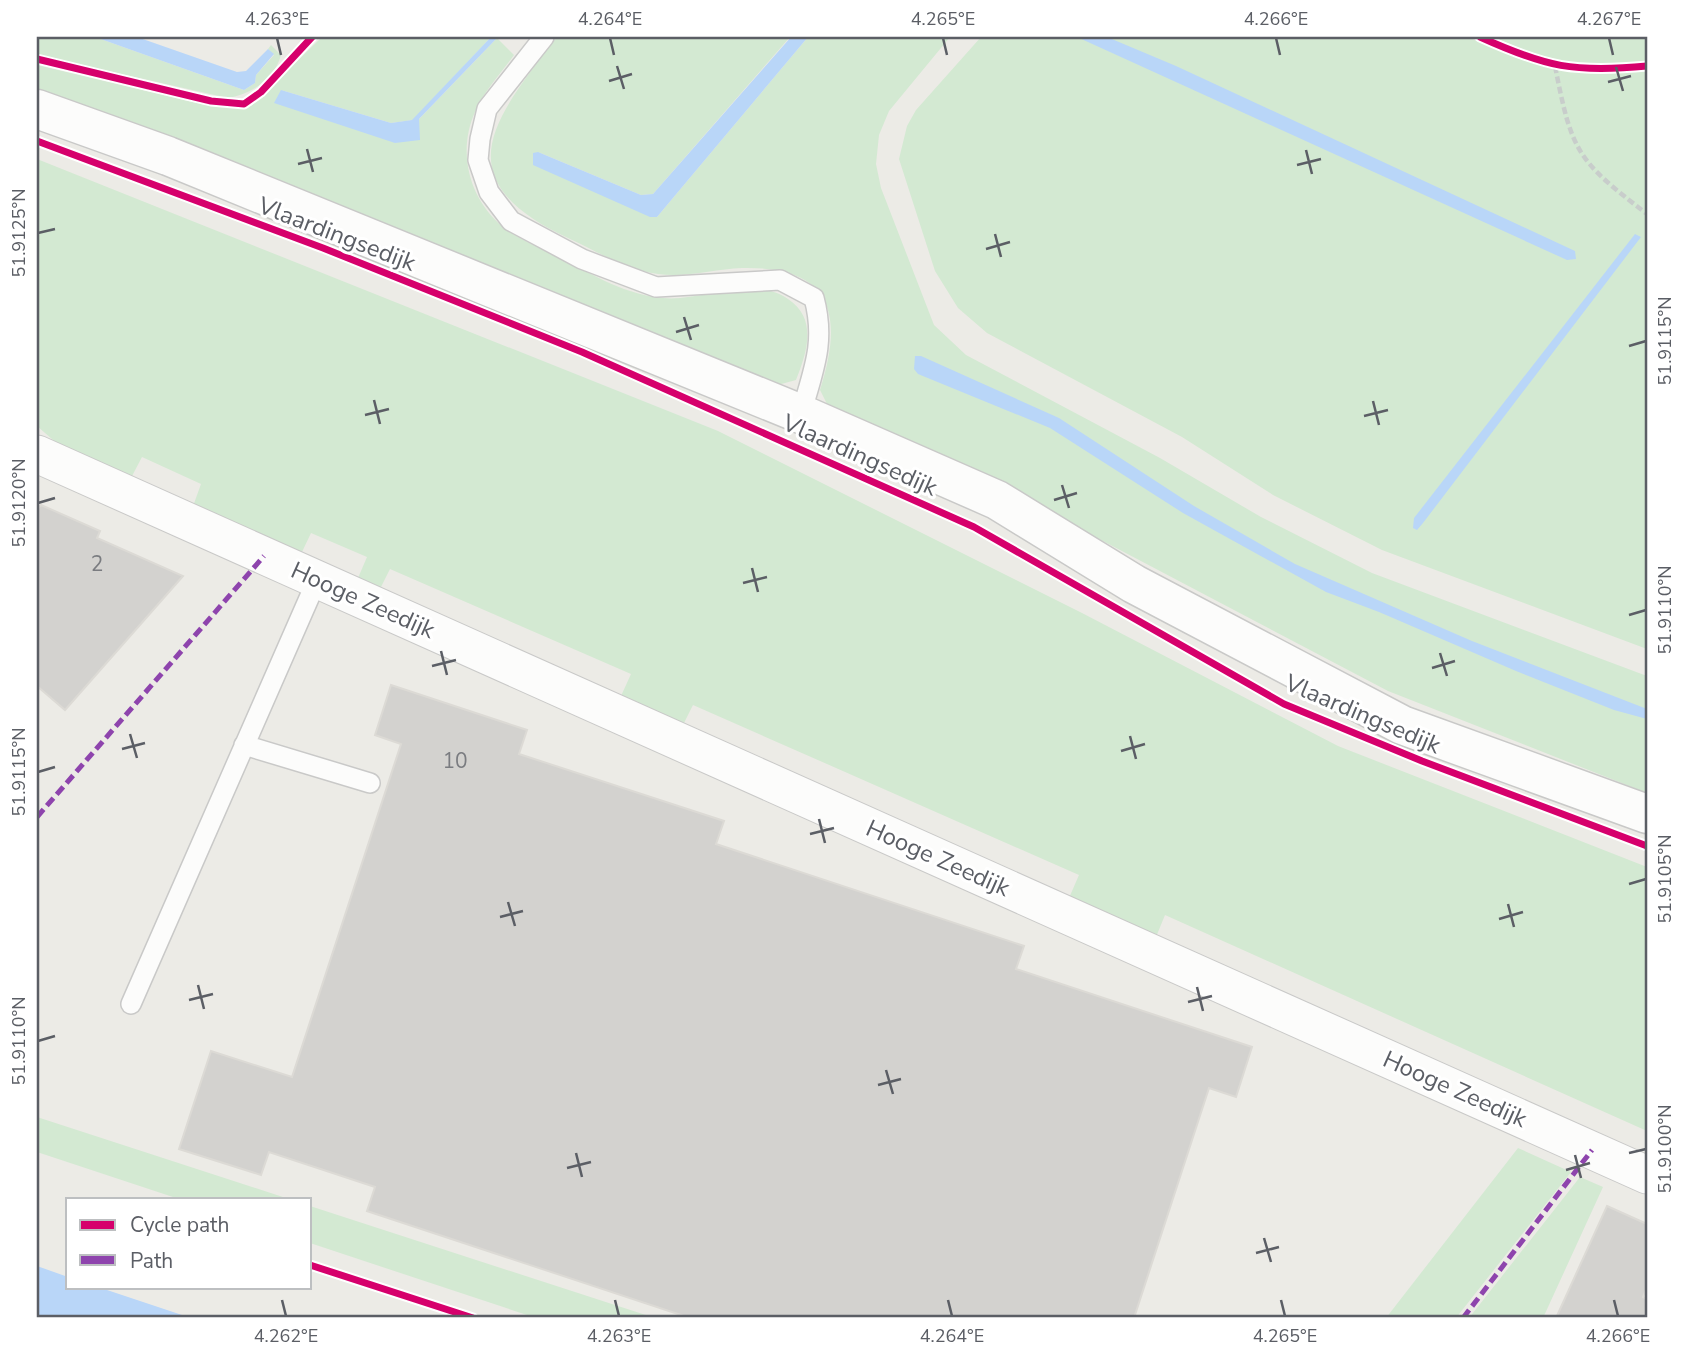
<svg xmlns="http://www.w3.org/2000/svg" width="1684" height="1355" viewBox="0 0 1684 1355" font-family="'Nunito Sans',sans-serif">
<style>
.green{fill:#d3e9d2}
.water{fill:#b9d6f8}
.building{fill:#d3d2cf;stroke:#dcdad5;stroke-width:2}
.lines{fill:none;stroke-linecap:round;stroke-linejoin:round}
.service-casing{stroke:#c9c9c8;stroke-width:22}
.minor-casing{stroke:#c9c9c8;stroke-width:39}
.tertiary-casing{stroke:#c9c9c8;stroke-width:41}
.path{stroke:#c8cdcb;stroke-width:4.5;stroke-dasharray:7 3.5;stroke-linecap:butt}
.service{stroke:#fcfcfb;stroke-width:19}
.minor{stroke:#fcfcfb;stroke-width:37}
.tertiary{stroke:#fcfcfb;stroke-width:38}
.quiet{stroke:#8e44ad;stroke-width:5;stroke-dasharray:10 5;stroke-linecap:butt}
.cycleway-casing{stroke:#fff;stroke-width:11}
.cycleway{stroke:#d6006c;stroke-width:7}
.ticks{fill:none;stroke:#5b5e65;stroke-width:2.5}
.labels{text-anchor:middle;dominant-baseline:central;stroke-width:6;stroke-linejoin:round;paint-order:stroke}
.number-label{font-size:21px;fill:#7a7c80}
.street-label{font-size:24px;fill:#5b5e65;stroke:#fff}
.neatline{fill:none;stroke:#5b5e65;stroke-width:2.5}
.ticks-label{font-size:18px;text-anchor:middle;fill:#5b5e65}
</style>
<rect width="100%" height="100%" fill="#ecebe6"/>
<!-- green -->
<path class="green" d="M37,37H95L244,90L255,83L256,75L274,55L268,49L271,45L281,55C275,79 250,95 228,98L37,55Z
M322,37H491L413,120L391,123L281,90L396,143L497,38L514,55C501,73 484,91 475,112C457,152 469,199 503,227C521,241 544,249 564,260C595,276 627,295 663,298C701,302 752,274 788,299C818,319 807,352 796,380L774,386L37,94V65L205,105L251,106Z
M557,37H790L653,194L641,195L538,152L657,217L808,37H950L889,111L879,135L876,164L881,188L934,325L966,355L1160,458L1261,517L1372,573L1647,676V793L1388,691L1025,500L831,412L820,390C844,315 833,266 742,268C715,269 686,278 658,274C627,270 598,252 570,239C442,180 493,120 557,37Z
M981,37H1468C1543,70 1565,78 1647,70V649L1382,550L1273,495L1182,437L987,333L958,308L935,271L899,159L907,126L916,110Z
M1493,37H1647V62C1580,70 1554,63 1493,37Z
M37,159L718,431L1082,613L1338,746L1647,867V1131L1165,915L1156,937L1069,898L1079,875L693,705L682,727L621,696L631,674L390,569L380,589L358,578L367,557L311,533L302,552L192,509L201,484L142,457L131,478L60,446L37,426Z
M37,1117L289,1199H179L37,1152Z
M1518,1148L1571,1172L1456,1318H1386Z
M1580,1177L1603,1187L1543,1318H1469Z
M310,1206L655,1318H536L310,1243Z"/>
<!-- water -->
<path class="water" d="M95,37H137L237,72L246,71L268,49L274,54L256,75L255,83L244,90Z
M491,37L497,38L419,119L420,140L395,143L274,103L281,90L391,123L412,120Z
M791,37H808L657,217H650L533,165V153L538,152L641,195L653,194Z
M1077,37H1107L1176,66L1575,251L1576,259L1567,260Z
M1635,234L1641,237L1423,523L1417,530L1413,528L1414,518Z
M915,356H921L1059,418L1194,506L1295,564L1472,641L1647,709V719L1614,710L1516,671L1379,612L1326,592L1183,513L1050,428L918,374L914,369Z
M37,1266L68,1277V1287H98L191,1318H37Z"/>
<!-- building -->
<path class="building" d="M41,505L100,531L97,538L183,576L65,710L37,686V509Z
M391,685L527,730L519,754L724,821L716,844L1024,946L1016,969L1252,1047L1236,1097L1209,1088L1134,1318H690L367,1211L375,1187L269,1152L261,1175L179,1149L211,1051L292,1077L401,744L375,735Z
M1607,1206L1647,1224V1287L1643,1297L1647,1299V1318H1556Z"/>
<g class="lines">
<defs>
<path id="service" d="M544,37L487,109L480,139L478,160L489,192L511,221L582,259L656,287L780,280L814,298C826,343 813,371 801,414
M244,745L370,783
M131,1004L317,580"/>
<path id="minor" d="M37,454L1647,1175"/>
<path id="tertiary" d="M37,109L168,156L801,414L997,500L1134,584L1402,725L1647,814"/>
</defs>
<!-- service casing -->
<use href="#service" class="service-casing"/>
<!-- minor casing -->
<use href="#minor" class="minor-casing"/>
<!-- tertiary casing -->
<use href="#tertiary" class="tertiary-casing"/>
<!-- path -->
<path class="path" d="M1555,66C1572,153 1577,160 1647,214"/>
<!-- service -->
<use href="#service" class="service"/>
<!-- minor -->
<use href="#minor" class="minor"/>
<!-- tertiary -->
<use href="#tertiary" class="tertiary"/>
<!-- quiet -->
<path class="quiet" d="M37,817L264,556
M1463,1318L1592,1150"/>
<defs>
<path id="cycleway" d="M1480,37C1546,67 1574,73 1647,66
M37,59L211,101L244,104L261,92L312,37
M37,141L323,248L582,352L974,527L1284,704L1422,761L1647,846
M310,1265L473,1318"/>
</defs>
<!-- cycleway casing -->
<use href="#cycleway" class="cycleway-casing"/>
<!-- cycleway -->
<use href="#cycleway" class="cycleway"/>
</g>
<!-- ticks -->
<path class="ticks" d="M277,38L281,55M610,38L614,55M943,38L947,55M1276,38L1280,55M1609,38L1613,55M617,66L624,89M1616,67L1623,91M609,81L632,74M1608,82L1631,76M307,149L313,172M1306,150L1312,174M298,164L322,158M1297,165L1321,159M38,233L55,229M995,234L1001,257M986,249L1010,242M684,317L691,340M676,332L699,325M1629,346L1646,341M374,400L380,424M1373,401L1379,425M365,415L389,409M1364,416L1388,410M1062,485L1069,508M1054,500L1077,493M38,503L55,498M752,568L758,592M743,583L767,577M1629,615L1646,610M441,651L447,675M1440,653L1447,676M432,666L456,660M1432,668L1455,661M130,734L137,758M1130,736L1136,759M122,749L145,743M1121,751L1145,744M38,772L55,767M819,819L825,843M810,834L834,828M1629,884L1646,879M508,902L515,926M1508,904L1514,927M500,917L523,911M1499,919L1523,912M198,985L204,1009M1197,987L1203,1011M189,1000L213,994M1188,1002L1212,996M38,1041L55,1036M886,1070L893,1094M878,1085L901,1079M576,1153L582,1177M1629,1153L1646,1149M1575,1155L1581,1178M567,1168L591,1162M1566,1170L1590,1163M1264,1238L1271,1262M1256,1253L1279,1247M282,1300L286,1316M615,1300L619,1316M948,1300L952,1316M1281,1300L1285,1316M1614,1300L1618,1316"/>
<g class="labels">
<!-- number labels -->
<g class="number-label">
<text x="97" y="564">2</text>
<text x="455" y="761">10</text>
</g>
<!-- street labels -->
<g class="street-label">
<text transform="translate(337 234) rotate(21)">Vlaardingsedijk</text>
<text transform="translate(860 455) rotate(24)">Vlaardingsedijk</text>
<text transform="translate(363 600) rotate(24)">Hooge Zeedijk</text>
<text transform="translate(1363 714) rotate(23)">Vlaardingsedijk</text>
<text transform="translate(938 858) rotate(24)">Hooge Zeedijk</text>
<text transform="translate(1455 1089) rotate(24)">Hooge Zeedijk</text>
</g>
</g>
<!-- border -->
<rect width="1684" height="1355" fill="none" stroke="#ffffff" stroke-width="77"/>
<!-- legend -->
<rect x="66" y="1198" width="245" height="91" fill="#ffffff" stroke="#bdbfc1" stroke-width="2"/>
<rect x="80" y="1220" width="35" height="10" fill="#d6006c" stroke="#bdbfc1" stroke-width="2"/>
<text x="130" y="1232" font-size="21" fill="#5b5e65">Cycle path</text>
<rect x="80" y="1255" width="35" height="10" fill="#8e44ad" stroke="#bdbfc1" stroke-width="2"/>
<text x="130" y="1268" font-size="21" fill="#5b5e65">Path</text>
<rect x="38" y="38" width="1608" height="1278" class="neatline"/>
<g class="ticks-label">
<text x="277" y="25">4.263°E</text>
<text x="610" y="25">4.264°E</text>
<text x="943" y="25">4.265°E</text>
<text x="1276" y="25">4.266°E</text>
<text x="1609" y="25">4.267°E</text>
<text transform="translate(19 233) rotate(-90)" y="6">51.9125°N</text>
<text transform="translate(1665 341) rotate(-90)" y="6">51.9115°N</text>
<text transform="translate(19 503) rotate(-90)" y="6">51.9120°N</text>
<text transform="translate(1665 610) rotate(-90)" y="6">51.9110°N</text>
<text transform="translate(19 772) rotate(-90)" y="6">51.9115°N</text>
<text transform="translate(1665 879) rotate(-90)" y="6">51.9105°N</text>
<text transform="translate(19 1041) rotate(-90)" y="6">51.9110°N</text>
<text transform="translate(1665 1149) rotate(-90)" y="6">51.9100°N</text>
<text x="286" y="1342">4.262°E</text>
<text x="619" y="1342">4.263°E</text>
<text x="952" y="1342">4.264°E</text>
<text x="1285" y="1342">4.265°E</text>
<text x="1618" y="1342">4.266°E</text>
</g>
</svg>
